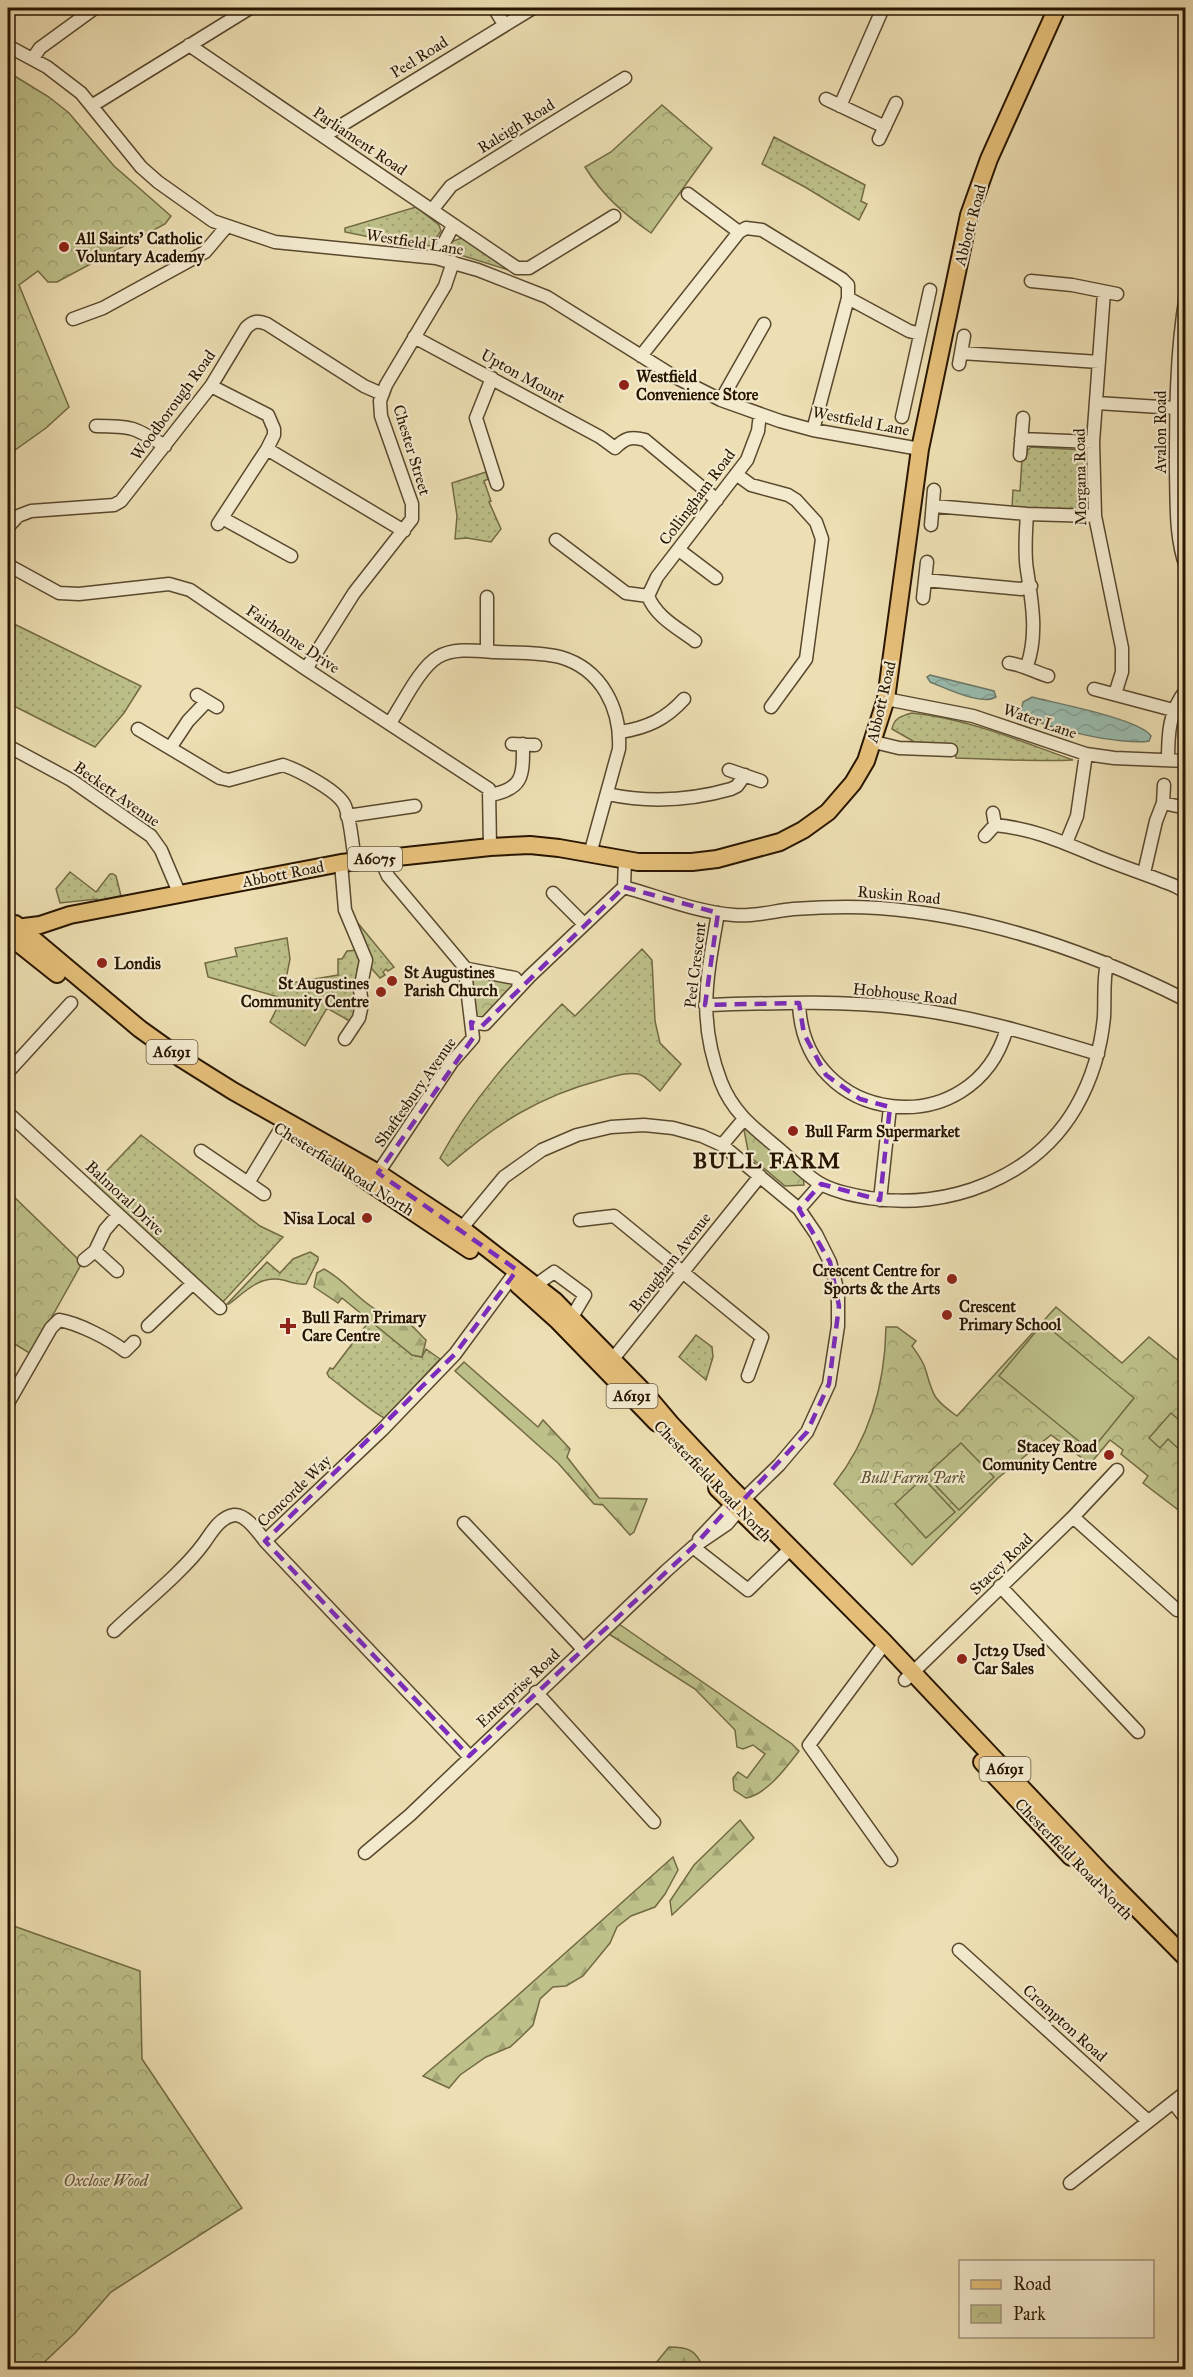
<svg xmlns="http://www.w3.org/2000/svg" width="1193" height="2377" viewBox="0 0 1193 2377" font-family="'IM FELL Great Primer',serif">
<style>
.grass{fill:url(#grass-dots);stroke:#726a44;stroke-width:1.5}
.forest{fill:url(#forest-firs);stroke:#726a44;stroke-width:1.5}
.park{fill:url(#park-crowns);stroke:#726a44;stroke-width:1.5}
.pitch{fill:#bdc089;stroke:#726a44;stroke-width:1.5}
.water{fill:url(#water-waves);stroke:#6c7969;stroke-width:1.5}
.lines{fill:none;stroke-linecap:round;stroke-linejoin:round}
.minor-casing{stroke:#59482d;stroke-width:15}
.major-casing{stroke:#281500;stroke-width:20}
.minor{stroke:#f3eace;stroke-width:12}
.major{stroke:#e6c07a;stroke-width:16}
.marked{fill:none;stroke:#7b2cbf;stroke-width:4.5;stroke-dasharray:12 8;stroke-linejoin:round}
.poi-dot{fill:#8f2418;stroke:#f3eace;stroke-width:2}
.labels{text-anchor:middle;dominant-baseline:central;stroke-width:4.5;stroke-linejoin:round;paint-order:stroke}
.shield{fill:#f3eace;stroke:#65553e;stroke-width:1.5}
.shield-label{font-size:15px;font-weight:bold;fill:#281500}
.street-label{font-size:16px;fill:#281500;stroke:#f3eace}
.poi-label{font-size:16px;font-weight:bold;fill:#281500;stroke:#f3eace;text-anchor:start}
.park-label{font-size:16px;font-style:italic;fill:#5c5130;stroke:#f3eace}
.district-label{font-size:22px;font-weight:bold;letter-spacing:1.5px;fill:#281500;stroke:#f3eace}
</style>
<defs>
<pattern id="grass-dots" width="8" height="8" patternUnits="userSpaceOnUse" patternTransform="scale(1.5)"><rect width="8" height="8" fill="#bdc089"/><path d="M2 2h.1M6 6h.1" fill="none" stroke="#a2a474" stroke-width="1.8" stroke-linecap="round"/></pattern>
<pattern id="forest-firs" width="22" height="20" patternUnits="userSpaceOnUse" patternTransform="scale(1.5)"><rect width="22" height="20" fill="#bdc089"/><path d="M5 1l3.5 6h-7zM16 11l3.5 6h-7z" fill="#a2a474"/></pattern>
<pattern id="park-crowns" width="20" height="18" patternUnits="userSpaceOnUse" patternTransform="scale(1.5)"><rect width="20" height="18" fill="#bdc089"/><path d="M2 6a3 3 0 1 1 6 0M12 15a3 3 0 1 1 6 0" fill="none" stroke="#a2a474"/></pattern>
<pattern id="water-waves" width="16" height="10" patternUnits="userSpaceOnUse" patternTransform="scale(1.5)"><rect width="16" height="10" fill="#99bcaf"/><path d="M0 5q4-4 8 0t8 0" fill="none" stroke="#84a195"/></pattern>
</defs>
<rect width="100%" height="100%" fill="#eddfb3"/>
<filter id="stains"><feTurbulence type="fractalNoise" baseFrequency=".00333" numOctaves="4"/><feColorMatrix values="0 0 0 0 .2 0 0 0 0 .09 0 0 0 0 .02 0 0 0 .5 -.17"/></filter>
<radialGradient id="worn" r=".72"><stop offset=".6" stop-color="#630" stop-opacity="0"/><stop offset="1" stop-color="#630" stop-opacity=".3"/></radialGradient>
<!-- grass -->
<path class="grass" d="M774,137L865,185L861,201L867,204L859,220L805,187L762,164Z
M416,207L439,225L441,231L431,246L389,241L345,232V228Z
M462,238L468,241L515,272L451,252L450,242Z
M1031,447L1084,450L1088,454L1090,503H1082V508L1090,510L1085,513L1012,508L1013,490L1020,491L1022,459H1026L1027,451Z
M486,472L488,479L484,481L491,501L489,502L501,529L491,542L467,538L455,539L457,516L452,483Z
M8,621L141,686L124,713L95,747L8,703Z
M912,713C969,719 1020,741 1073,760C1034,762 995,759 956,758L955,745L918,744L892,729C894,718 901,716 912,713Z
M70,872L96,892L110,874H113L116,876L121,896L98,901L97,899L60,903L56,889Z
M348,911L394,967L388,971L386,969L383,972L385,975L380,978L372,969Z
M287,938L290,959L285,984L338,975V959H342L347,951L357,950L361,956L353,1023L327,1008L305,1046L270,1022L282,998L208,977L205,963L237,956L235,948Z
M642,949L652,960L655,1021L660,1043L681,1064L660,1091C654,1086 645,1075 638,1074C625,1072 613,1077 601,1080C540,1096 495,1124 448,1166L440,1158C471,1100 516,1051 562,1004L575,1016Z
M141,1135L260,1226L283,1237L222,1303L199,1284L94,1184Z
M310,1252L318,1257V1260L306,1284C298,1285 291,1282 283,1280C260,1275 246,1291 229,1304H227L267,1262L280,1273L293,1259Z
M370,1320L412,1355L422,1357L426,1349L440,1359L385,1418C378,1417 339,1384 329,1377L327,1373L330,1368L333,1369Z
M696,1335L712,1347L713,1357L706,1380L679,1357Z"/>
<!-- forest -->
<path class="forest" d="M324,1269C343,1279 354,1295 372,1307C382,1314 388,1312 398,1316C409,1320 418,1333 426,1340L422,1357L412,1355L342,1298L338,1303L314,1287L317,1273Z
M464,1362L538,1427L543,1420L570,1449L567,1457L599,1498L647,1499L634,1532L630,1535L603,1505L594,1504L558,1463L455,1371Z
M619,1624L792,1744L799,1751C786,1768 767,1794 746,1798L734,1790L733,1778L738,1772L747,1778L765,1754L753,1745L743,1749L737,1747L735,1730L695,1689L609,1634Z
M740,1820L754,1838L672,1915L670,1901L694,1865Z
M673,1857L678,1870L665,1894L655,1907L631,1916L617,1927L610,1943L583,1976L566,1986L553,1987L540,1999L533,2025L522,2036L510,2047L486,2057L460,2075L449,2088L423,2076L499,2012Z
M669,2347C689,2347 696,2350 704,2369H651Z"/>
<!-- park -->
<path class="park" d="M8,72L49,97L69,113L114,166L171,216L165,224L57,282H48L38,271L19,285L69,407L46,428L8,455Z
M662,105L712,148L651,233C624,214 602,195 585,167L611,152Z
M469,974L512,983V987L483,1018L475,1016Z
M746,1129L803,1177L804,1185L785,1186L749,1156L744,1130Z
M8,1191L82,1263L31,1354L8,1340Z
M1056,1307L1122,1363L1149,1337L1185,1366V1515L1143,1483L1148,1476L1121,1454L1123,1450L1110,1440L1090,1464L1051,1435L998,1478L912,1565L834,1484C870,1438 885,1385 886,1327H897L916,1341L912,1346C917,1353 924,1362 926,1371C933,1396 934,1400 957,1416Z
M8,1924L140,1971L142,2059L242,2208L111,2292L75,2333L37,2369H8Z"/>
<!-- pitch -->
<path class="pitch" d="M1043,1323L1134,1398L1091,1451L999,1376Z
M1171,1413L1185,1425V1448L1182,1452L1168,1439L1160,1448L1149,1438Z
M961,1443L994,1477L959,1510L926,1475Z
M923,1478L955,1512L926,1538L895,1504Z"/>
<!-- water -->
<path class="water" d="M930,675L994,691L996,697C981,706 946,688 930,682L927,677Z
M1032,697C1055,703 1140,719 1151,736L1149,741C1125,746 1038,728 1021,712L1023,702Z"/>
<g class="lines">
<defs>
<path id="minor" d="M494,8L504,24
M189,45L517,268H529L614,216
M8,46L47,67L81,93L141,167L158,182L213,221L275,242L436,258L478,270L547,297L675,377L721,400L780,421L813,430L920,449
M33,58L40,48L95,8
M826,99L885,127
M93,105L250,8
M840,106L883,8
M324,136L533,8
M879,139L896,103
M688,194L739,232L746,228L762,230L842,279L848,285V298L909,331L920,334
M432,210L451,186L625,78
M436,258L453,226
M1031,281L1072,285L1117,294
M1104,292L1093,442L1095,516L1122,648V672L1115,694
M1186,295C1176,354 1176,412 1176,471C1177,504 1175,536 1186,567
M73,319L103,308L205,252L227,226
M414,337L600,437L615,448C625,438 631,436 645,440L717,500
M961,353L1099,362
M641,356L739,232
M959,364L964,336
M492,378L476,418L497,484
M211,386L268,415L274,429V435L267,449L218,524
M721,400L764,324
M1097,403L1176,408
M902,417L930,290
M96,426C132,426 134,427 165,446
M813,430L848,298
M1021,439L1093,442
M267,449L404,531
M1020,455L1023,418
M736,474L751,485L788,495L796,500L816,522L822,539L806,659L771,707
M934,506L1027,514L1095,516
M222,518L291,556
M931,525L934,490
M8,527L18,516L31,511L114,505L121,501L211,386L246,328C253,321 258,320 267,324L364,386L382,394
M556,540L626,593L648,596
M679,550L716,578
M8,565L59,593L79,594L169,584L190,590L306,669L489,789L490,847
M925,580L1021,589L1031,586
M648,596L657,577L747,460L758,431L760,414
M648,596C656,617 678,628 695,641
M487,597V651
M923,598L927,562
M1009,663C1024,665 1034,672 1048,676
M1027,666C1038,635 1032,602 1027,570C1024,552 1026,532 1027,514
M306,669L354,593L412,519V504L381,416L380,401L386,385L445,286L453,262
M1094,689L1173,710
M197,695L217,707
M886,699L973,716L1086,754L1114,758L1186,761
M390,723C402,705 420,667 438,657C454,647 479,651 496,652C517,653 540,652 560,657C602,669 621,709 619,749L590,854
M138,729L220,778L229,780L283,765C298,770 339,791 345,806C351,822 352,843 355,861
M620,732C647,728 666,719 684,699
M874,742L899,748L951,750
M512,744L535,745
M8,746L71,780L151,836L161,850L180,895
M170,748L188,721L207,701
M1168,760C1168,734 1169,711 1186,690
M729,770L761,781
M607,794C650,803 689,801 731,789L737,786L745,775
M490,795C524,789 523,775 523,744
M1163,803L1164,785
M993,813L995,825C1036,829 1064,843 1101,858C1126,868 1151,876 1175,886L1186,892
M347,816L415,806
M985,836L995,825
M1066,843L1077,816L1086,754
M380,858L388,876L467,970
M625,860L624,887C660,897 696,912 734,915C753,917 774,911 793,909C821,907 850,906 879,908C988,916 1089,951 1186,1000
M341,863L345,910L366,960L360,990L362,1004L359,1018L345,1039
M1144,873L1156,821L1163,803L1186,808
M553,893L583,923
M718,913C707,977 697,1019 721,1082C733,1113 755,1129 779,1149C792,1160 806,1176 821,1184C836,1192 853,1195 869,1198C947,1211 1035,1178 1076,1107C1092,1079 1101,1048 1104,1017C1105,998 1103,981 1107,963
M799,1003C803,1127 974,1146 1007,1028
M705,1005C772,1003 840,1000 906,1008C972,1016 1035,1035 1098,1054
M471,1022L485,1024L530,976L624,887
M8,1072L71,1003
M8,1113L220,1308
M722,1145L743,1120
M201,1151L248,1183
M372,1178L378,1173L452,1062L473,1038L465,971L468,969L515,978L518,982L519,988
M264,1194L248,1183L286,1120
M880,1200L890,1107
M799,1209L821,1184
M580,1220L614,1216L762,1337L748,1376
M95,1251L117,1271
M84,1260L95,1251L105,1230L118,1215
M536,1285L554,1272L585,1295L572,1317
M148,1326L192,1284
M608,1365L760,1176
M8,1403L51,1328L59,1320C78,1323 109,1339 125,1351L134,1342
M1073,1517L1177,1610
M464,1523L583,1649
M699,1539L732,1504L740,1501
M693,1547L748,1590L785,1554
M1000,1586L1138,1732
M114,1631C141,1605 183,1572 204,1543C211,1533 220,1517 234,1515C246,1514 258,1532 265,1541
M885,1643L809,1745L891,1860
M905,1680L1073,1517L1117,1470
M536,1692L654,1822
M469,1756L265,1541L382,1430L455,1354L517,1270
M365,1853L410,1815L666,1571L693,1547L727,1524L738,1511L744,1499L779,1465L807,1432L829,1384L838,1326V1292L830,1262L816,1234L799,1209L722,1145L702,1136L673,1128L644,1125L611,1127L577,1135L542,1150L504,1177L456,1235
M959,1950L1148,2121
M1173,2102L1186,2119
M1070,2183L1186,2092"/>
<path id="major" d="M15,924L140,1029L182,1059L233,1091L378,1173L461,1228L555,1301L643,1391L670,1423L728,1485L885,1643L1102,1873L1186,1958
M8,929L40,925L70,915L341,863L490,847L530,845L559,848L638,862H692L717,859L780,842L803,830L828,812L853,783L866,761L886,699L920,449L969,215L989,159L1057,8
M8,935L57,974
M352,1171L470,1250
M518,1285L557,1320L657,1423
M717,1488L761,1531
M982,1762L1071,1857"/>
</defs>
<!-- minor casing -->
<use href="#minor" class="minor-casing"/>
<!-- major casing -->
<use href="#major" class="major-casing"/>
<!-- minor -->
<use href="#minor" class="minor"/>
<!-- major -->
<use href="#major" class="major"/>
</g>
<!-- marked area -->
<path class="marked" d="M624,887L718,913L705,1005L799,1003L804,1034L826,1075L860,1099L890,1107L880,1200L821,1184L799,1209L830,1262L839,1306L829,1384L807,1432L744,1499L732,1504L693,1547L469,1756L265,1541L455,1354L517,1270L378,1173L473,1038L471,1022L482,1026Z"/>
<!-- markers -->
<g class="poi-dot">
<circle cx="64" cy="247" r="6"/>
<circle cx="624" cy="385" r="6"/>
<circle cx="102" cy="963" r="6"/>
<circle cx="392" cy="981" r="6"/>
<circle cx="381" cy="992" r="6"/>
<circle cx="793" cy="1131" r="6"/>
<circle cx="367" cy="1218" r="6"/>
<circle cx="952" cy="1279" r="6"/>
<circle cx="947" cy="1315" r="6"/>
<path d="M285 1317h6v6h6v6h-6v6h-6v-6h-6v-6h6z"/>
<circle cx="1109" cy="1455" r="6"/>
<circle cx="962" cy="1659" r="6"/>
</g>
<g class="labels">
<!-- shield labels -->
<g class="shield">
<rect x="348" y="847" width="54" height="24" rx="4.5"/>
<rect x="146.5" y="1040" width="51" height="24" rx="4.5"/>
<rect x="606.5" y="1384" width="51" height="24" rx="4.5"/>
<rect x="979.5" y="1757" width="51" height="24" rx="4.5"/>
</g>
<g class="shield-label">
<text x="375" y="859">A6075</text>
<text x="172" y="1052">A6191</text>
<text x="632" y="1396">A6191</text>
<text x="1005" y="1769">A6191</text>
</g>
<!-- street labels -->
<g class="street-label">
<text transform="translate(419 57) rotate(-32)">Peel Road</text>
<text transform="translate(516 126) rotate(-32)">Raleigh Road</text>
<text transform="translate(360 141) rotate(34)">Parliament Road</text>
<text transform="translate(970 225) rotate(-75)">Abbott Road</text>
<text transform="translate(415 242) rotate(9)">Westfield Lane</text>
<text transform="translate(523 376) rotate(29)">Upton Mount</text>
<text transform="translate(173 405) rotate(-54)">Woodborough Road</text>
<text transform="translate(861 421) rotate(11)">Westfield Lane</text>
<text transform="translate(1160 432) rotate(-90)">Avalon Road</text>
<text transform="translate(412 450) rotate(73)">Chester Street</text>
<text transform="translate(1080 477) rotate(-91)">Morgana Road</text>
<text transform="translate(697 497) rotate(-53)">Collingham Road</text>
<text transform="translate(293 639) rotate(34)">Fairholme Drive</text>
<text transform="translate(881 702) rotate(-77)">Abbott Road</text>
<text transform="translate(1040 721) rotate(19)">Water Lane</text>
<text transform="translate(117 794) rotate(35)">Beckett Avenue</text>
<text transform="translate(283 874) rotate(-11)">Abbott Road</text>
<text transform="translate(899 895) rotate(5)">Ruskin Road</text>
<text transform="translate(695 965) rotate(-83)">Peel Crescent</text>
<text transform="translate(905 994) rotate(6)">Hobhouse Road</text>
<text transform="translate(415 1092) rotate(-55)">Shaftesbury Avenue</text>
<text transform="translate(344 1169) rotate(32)">Chesterfield Road North</text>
<text transform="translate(125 1198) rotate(43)">Balmoral Drive</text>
<text transform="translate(670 1262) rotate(-52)">Brougham Avenue</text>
<text transform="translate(713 1481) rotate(46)">Chesterfield Road North</text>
<text transform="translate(294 1491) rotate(-44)">Concorde Way</text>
<text transform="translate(1001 1564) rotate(-44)">Stacey Road</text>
<text transform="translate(518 1688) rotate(-43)">Enterprise Road</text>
<text transform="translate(1074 1859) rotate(46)">Chesterfield Road North</text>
<text transform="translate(1065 2023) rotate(42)">Crompton Road</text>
</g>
<!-- poi labels -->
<g class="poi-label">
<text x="76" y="238">All Saints' Catholic<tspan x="76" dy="18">Voluntary Academy</tspan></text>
<text x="636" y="376">Westfield<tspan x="636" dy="18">Convenience Store</tspan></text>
<text x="114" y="963">Londis</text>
<text x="404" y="972">St Augustines<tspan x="404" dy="18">Parish Church</tspan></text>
<text x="369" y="983" text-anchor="end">St Augustines<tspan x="369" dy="18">Community Centre</tspan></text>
<text x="805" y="1131">Bull Farm Supermarket</text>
<text x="355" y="1218" text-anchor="end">Nisa Local</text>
<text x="940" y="1270" text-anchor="end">Crescent Centre for<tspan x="940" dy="18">Sports &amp; the Arts</tspan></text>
<text x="959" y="1306">Crescent<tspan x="959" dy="18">Primary School</tspan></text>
<text x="302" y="1317">Bull Farm Primary<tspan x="302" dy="18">Care Centre</tspan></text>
<text x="1097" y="1446" text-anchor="end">Stacey Road<tspan x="1097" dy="18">Comunity Centre</tspan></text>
<text x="974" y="1650">Jct29 Used<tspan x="974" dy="18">Car Sales</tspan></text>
</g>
<!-- park labels -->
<g class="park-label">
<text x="913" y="1477">Bull Farm Park</text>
<text x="106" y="2180">Oxclose Wood</text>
</g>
<!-- district labels -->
<g class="district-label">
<text x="767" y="1160">BULL FARM</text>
</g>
</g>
<!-- margin -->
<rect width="1193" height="2377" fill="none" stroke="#eddfb3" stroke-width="30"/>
<rect x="9" y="9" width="1175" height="2359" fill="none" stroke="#281500" stroke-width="3"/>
<rect x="15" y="15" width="1163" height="2347" fill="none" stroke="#281500" stroke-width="1.5"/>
<!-- legend -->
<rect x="959" y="2260" width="195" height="78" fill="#f3eace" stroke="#a2957c" stroke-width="1.5"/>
<rect x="971" y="2280" width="30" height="9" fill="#e6c07a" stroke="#a2957c" stroke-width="1.5"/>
<text x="1013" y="2290" font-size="18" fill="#281500">Road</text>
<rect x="971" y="2305" width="30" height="18" fill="url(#park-crowns)" stroke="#a2957c" stroke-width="1.5"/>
<text x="1013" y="2320" font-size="18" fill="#281500">Park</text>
<rect width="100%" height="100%" filter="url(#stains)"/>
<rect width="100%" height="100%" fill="url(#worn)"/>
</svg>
